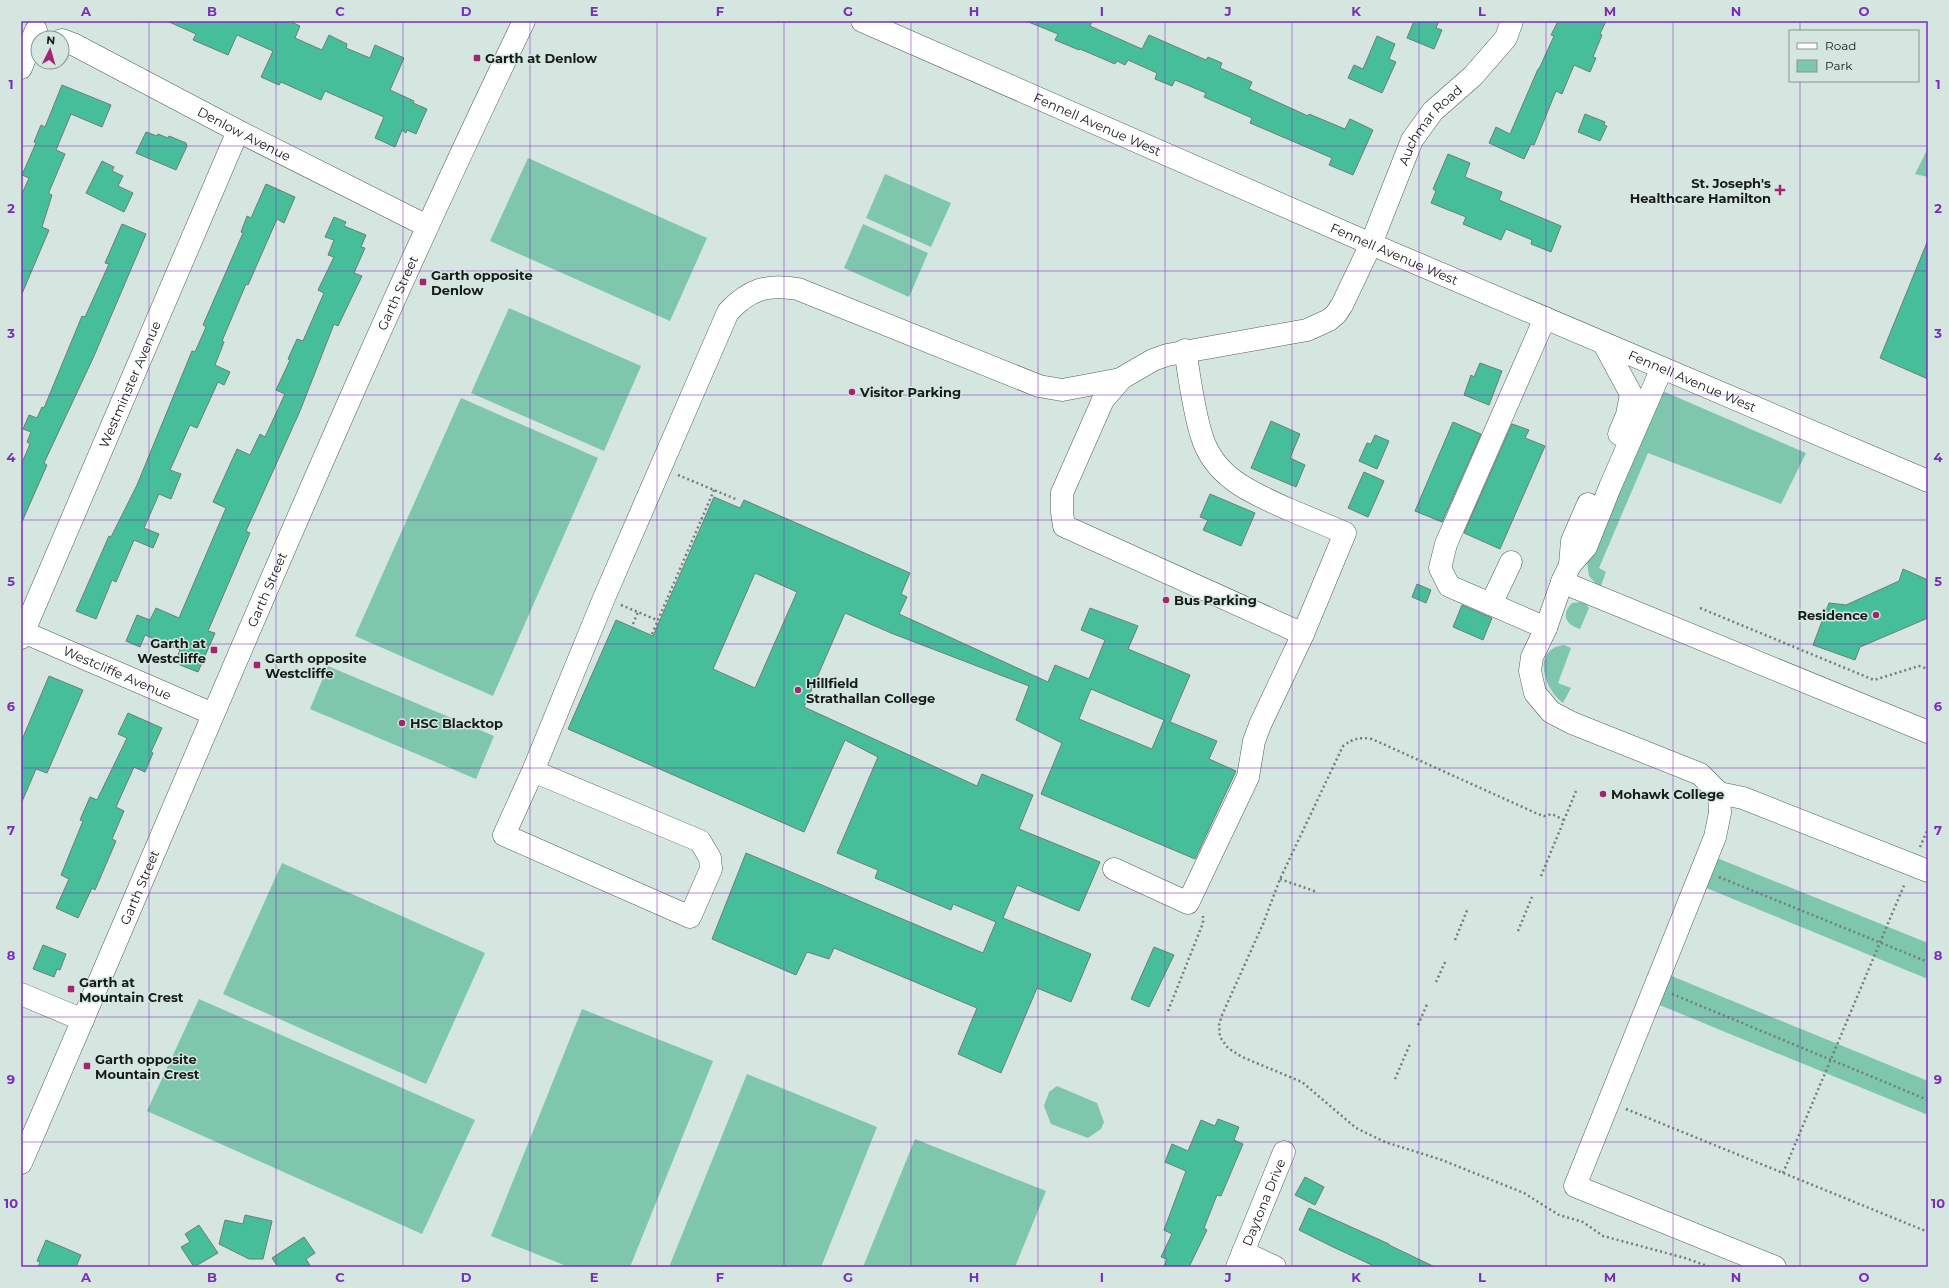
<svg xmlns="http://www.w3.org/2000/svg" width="1949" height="1288" viewBox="0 0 1949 1288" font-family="Montserrat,sans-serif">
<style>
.green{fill:#7ec6ac}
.building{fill:#47be9a;stroke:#6d7d77;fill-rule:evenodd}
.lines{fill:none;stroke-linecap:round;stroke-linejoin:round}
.minor-casing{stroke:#505f59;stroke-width:23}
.major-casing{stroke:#505f59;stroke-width:23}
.path{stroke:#727e79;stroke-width:2.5;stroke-dasharray:2 3;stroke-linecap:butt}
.minor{stroke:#fff;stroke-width:22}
.major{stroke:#fff;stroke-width:22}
.grid{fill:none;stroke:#7b2cbf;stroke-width:1;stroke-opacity:0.55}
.poi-dot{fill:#a52370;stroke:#d4e6df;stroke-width:1.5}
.labels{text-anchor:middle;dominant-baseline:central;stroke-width:3;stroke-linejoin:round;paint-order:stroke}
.poi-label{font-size:13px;font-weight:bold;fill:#151b19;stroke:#d4e6df;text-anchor:start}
.street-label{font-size:13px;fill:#151b19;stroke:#d4e6df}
.neatline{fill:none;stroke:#7b2cbf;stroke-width:1.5}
.grid-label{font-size:13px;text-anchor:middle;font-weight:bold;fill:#7b2cbf}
</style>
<rect width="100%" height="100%" fill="#d4e6df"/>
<!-- green -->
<path class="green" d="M1928,148V177L1915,174Z
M528,158L707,238L670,321L490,241Z
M885,174L951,203L931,247L866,218Z
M863,224L928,253L909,297L844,268Z
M509,308L641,366L604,451L471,393Z
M1665,392L1806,453L1781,504L1648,453L1599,568L1606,572L1600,588L1589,576L1587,562L1659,395Z
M461,398L598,458L493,696L355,636Z
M1580,602L1586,604L1589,608L1580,629C1565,625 1561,614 1572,603Z
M1564,645L1571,648L1558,683L1571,688L1563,703C1544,690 1531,649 1564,645Z
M328,666L494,736L476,779L310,709Z
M1717,858L1928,943V979L1704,887Z
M282,863L485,953L426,1084L223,994Z
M1669,975L1928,1081V1115L1657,1004Z
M199,999L475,1120L422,1234L147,1111Z
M582,1009L713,1061L630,1267H569L491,1236Z
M747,1074L877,1127L821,1267H669Z
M1057,1086L1097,1103L1104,1122L1101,1129L1088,1138L1051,1124L1044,1106L1049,1092Z
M915,1139L1046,1191L1015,1267H863Z"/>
<!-- building -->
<path class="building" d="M167,21H289L300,26L295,38L322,50L329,35L347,44L346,48L370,58L375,45L404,58L390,90L414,101L413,103L427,109L416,134L407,130L406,133L402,130L395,147L375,138L384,117L325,91L321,100L281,82L279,85L261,77L273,51L237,35L228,55L193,40L196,34Z
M1026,21H1092L1090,26L1142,49L1149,35L1206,60L1208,57L1222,63L1220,68L1252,82L1249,89L1308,116L1309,114L1345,129L1350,119L1373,130L1353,175L1329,165L1332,158L1250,123L1252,118L1204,97L1206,93L1175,80L1172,86L1155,79L1157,73L1128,60L1125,65L1117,61L1115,64L1080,49L1079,50L1055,40L1058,34Z
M1414,21H1439L1436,28L1442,30L1434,49L1407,38Z
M1558,21H1606L1600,34L1602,35L1593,57L1596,58L1590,72L1574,65L1562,94L1556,91L1534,145L1531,144L1524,159L1489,143L1496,127L1510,134L1538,69H1539L1554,36L1551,35Z
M1377,36L1395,44L1389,59L1396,62L1382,93L1348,78L1354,65L1363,69Z
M62,85L111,105L102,127L71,114L56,150L65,154L49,192V194L52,195L42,227L49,230L21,296V196L29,178L22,175L36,143L34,142L41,125L45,127Z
M1585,114L1605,122L1604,125L1607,126L1600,141L1578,132Z
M146,132L157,136L158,134L168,138L169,136L186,143L187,146L176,170L136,153Z
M1448,154L1470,163L1465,177L1502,192L1499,200L1561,226L1551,252L1531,244L1532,240L1506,229L1501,240L1463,224L1466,217L1431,203L1436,191L1433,189Z
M102,161L114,167L112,171L123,176L118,186L133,193L124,212L86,193Z
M266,184L295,197L284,223L277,219L248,285L246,284L222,341L224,342L215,365L230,372L224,385L218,382L197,428L190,425L170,470L181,474L171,499L159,494L144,528L159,534L153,548L134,540L116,582L112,580L96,619L76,611L109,536L111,537L137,485L192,351L195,352L206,327L203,325L243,233L241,232L247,216L251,218Z
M334,217L346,222L344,226L366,235L361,247L365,248L354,273L362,276L338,326L334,324L300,411L246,531L250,533L208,631L215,633L198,672L180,665L183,657L178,655L180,650L145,635L140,647L126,641L137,615L150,620L156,608L179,618L226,508L213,502L237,449L250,455L260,434L265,437L285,394L276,390L290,360L288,359L297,339L303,341L324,293L318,290L334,257L328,255L334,240L325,237Z
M122,224L146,234L94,356L44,463L47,465L21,524V465L30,444L27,442L31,432L23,429L29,415L37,418L42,407L44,408L82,316L85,317L109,264L105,263Z
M1928,240V379L1880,358Z
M1480,363L1502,371L1489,405L1464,395L1471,375L1474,377Z
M1271,421L1300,434L1290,458L1305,465L1296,487L1251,468Z
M1453,422L1481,434L1442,522L1415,511Z
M1512,424L1529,430L1525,438L1545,446L1500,549L1464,533Z
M1375,435L1389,441L1377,469L1359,461L1367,443L1371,444Z
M1364,472L1384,481L1368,517L1348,508Z
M1210,494L1255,513L1241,546L1203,530L1208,520L1200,517Z
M714,497L740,508L744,500L910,573L901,594L907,597L899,614L1048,682L1055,665L1089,679L1105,640L1081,630L1090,608L1138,626L1128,649L1190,675L1170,722L1217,741L1209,759L1236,771L1195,859L1041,794L1062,743L1016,720L1029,686L891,633L845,613L804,707L977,786L982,774L1033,795L1019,829L1100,862L1079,911L1017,885L1003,918L1091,954L1071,1002L1037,988L1001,1073L958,1054L977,1008L834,948L829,959L807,952L796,975L712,939L746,853L983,953L996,922L953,904L951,910L875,878L878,870L837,853L878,757L845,740L804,832L568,729L616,620L653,636ZM755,573L797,592L755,688L713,669ZM1091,689L1164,720L1152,749L1079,719Z
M1903,569L1928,580V618L1860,647L1855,660L1813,645L1829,603L1846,605L1899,581Z
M1417,584L1431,590L1426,603L1412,597Z
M1462,605L1492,618L1483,640L1453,627Z
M49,676L83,690L47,773L36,769L21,804V742Z
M128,713L162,728L151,752L153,753L145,772L134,767L116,807L124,811L112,839L116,841L95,890L92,888L78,918L56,908L69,879L61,875L83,821L80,820L90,797L97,800L127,738L118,734Z
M43,945L66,954L60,970L57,969L54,977L33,969Z
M1154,947L1174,955L1149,1007L1131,999Z
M1218,1119L1239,1127L1234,1140L1243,1144L1221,1196L1217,1195L1204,1228L1207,1230L1189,1267H1164L1167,1259L1161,1257L1172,1234L1164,1230L1186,1171L1165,1162L1172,1144L1188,1151L1201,1120L1215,1126Z
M1305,1177L1324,1187L1315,1205L1295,1195Z
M1309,1208L1389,1244V1245L1435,1267H1376L1333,1247L1299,1230Z
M245,1215L272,1221L263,1259H249L219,1244L225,1220L243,1224Z
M199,1225L218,1253L194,1267L181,1247L190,1242L185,1234Z
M304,1237L315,1253L306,1259L311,1267H278L272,1258Z
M46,1240L81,1255L76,1267H38L40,1262L37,1261Z"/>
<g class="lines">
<defs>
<g id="minor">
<path id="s1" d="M62,40L73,44L238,131L427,226"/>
<path d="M21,68L36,30"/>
<path d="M1545,318L1446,544L1440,568L1449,586L1546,628"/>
<path d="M1604,344L1631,394L1627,415L1619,434"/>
<path d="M1662,368L1610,487L1586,547L1570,565L1562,582L1546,628L1532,657L1530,671L1535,693L1551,712L1572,723L1700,774L1719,793L1720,813L1715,837L1575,1186L1775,1267"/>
<path d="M1570,565L1572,541L1588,504"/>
<path d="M1562,582L1928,732"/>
<path d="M1491,604L1511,562"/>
<path id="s2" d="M21,631L213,714"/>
<path id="s3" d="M1303,634L1064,526L1062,512V493L1103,400L1122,378L1153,360L1167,355L1307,330L1329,320L1336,314L1342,305L1371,244L1412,140L1433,111L1473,76L1506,38L1512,21"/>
<path id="s4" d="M21,638L238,131"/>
<path d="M533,771L700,841L710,858L711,869L690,917L504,835L533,771L604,598L728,312C750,289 766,284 798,289L1039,386L1062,390L1121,379"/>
<path d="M1719,793L1743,798L1928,871"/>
<path d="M1114,869L1188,903L1248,777L1254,741L1260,725L1303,634L1345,533C1326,525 1307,517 1288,509C1252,493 1215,478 1202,437C1193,409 1190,379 1185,350"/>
<path d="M21,994L83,1020"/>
<path d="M1243,1252L1275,1267"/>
<path id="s5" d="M1237,1267L1284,1152"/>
</g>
<g id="major">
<path id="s6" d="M862,21L1371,244L1928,481"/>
<path id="s7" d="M21,1163C187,781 343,396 524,21"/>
</g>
</defs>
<!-- minor casing -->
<use href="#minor" class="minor-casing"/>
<!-- major casing -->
<use href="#major" class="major-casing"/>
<!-- path -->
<path class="path" d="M678,475L738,500
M621,605L657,620
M1700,608L1874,680L1919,666L1928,669
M633,624L638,612
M652,634L714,490
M1564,820L1552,814L1544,816L1538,814L1372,739C1360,737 1354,738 1343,746L1280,879L1263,924L1222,1015L1219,1025L1220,1037L1228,1048L1242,1057L1302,1082L1356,1128L1385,1142L1442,1160L1524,1193L1559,1215L1583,1222L1603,1236L1685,1258L1710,1267
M1920,847L1928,829
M1541,876L1576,791
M1719,877L1928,962
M1280,879L1317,892
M1518,931L1532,897
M1455,940L1468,908
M1436,982L1446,960
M1672,994L1928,1100
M1168,1011L1203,923V916
M1418,1025L1428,1002
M1395,1079L1410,1044
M1626,1109L1928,1232
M1783,1173L1905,883"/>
<!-- minor -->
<use href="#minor" class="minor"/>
<!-- major -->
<use href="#major" class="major"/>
</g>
<!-- grid -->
<path class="grid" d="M149,21V1267M276,21V1267M403,21V1267M530,21V1267M657,21V1267M784,21V1267M911,21V1267M1038,21V1267M1165,21V1267M1292,21V1267M1419,21V1267M1546,21V1267M1673,21V1267M1800,21V31M1800,81V1267M21,146H1928M21,271H1928M21,395H1928M21,520H1928M21,644H1928M21,768H1928M21,893H1928M21,1017H1928M21,1142H1928"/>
<!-- markers -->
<g class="poi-dot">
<rect x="473" y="54" width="8" height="8" rx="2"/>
<path d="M1778 184h4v4h4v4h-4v4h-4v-4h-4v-4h4z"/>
<rect x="419" y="278" width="8" height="8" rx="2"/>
<circle cx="852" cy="392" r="4"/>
<circle cx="1166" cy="600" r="4"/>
<circle cx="1876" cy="615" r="4"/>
<rect x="210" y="646" width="8" height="8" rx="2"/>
<rect x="253" y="661" width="8" height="8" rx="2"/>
<circle cx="798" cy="690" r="4"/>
<circle cx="402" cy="723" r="4"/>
<circle cx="1603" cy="794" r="4"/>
<rect x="67" y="985" width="8" height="8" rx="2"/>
<rect x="83" y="1062" width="8" height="8" rx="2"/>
</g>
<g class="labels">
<!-- poi labels -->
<g class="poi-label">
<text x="485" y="58">Garth at Denlow</text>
<text x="1771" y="183" text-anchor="end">St. Joseph's<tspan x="1771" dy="15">Healthcare Hamilton</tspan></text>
<text x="431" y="275">Garth opposite<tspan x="431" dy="15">Denlow</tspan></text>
<text x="860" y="392">Visitor Parking</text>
<text x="1174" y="600">Bus Parking</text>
<text x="1868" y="615" text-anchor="end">Residence</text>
<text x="206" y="643" text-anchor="end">Garth at<tspan x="206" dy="15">Westcliffe</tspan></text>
<text x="265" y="658">Garth opposite<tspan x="265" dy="15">Westcliffe</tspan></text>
<text x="806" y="683">Hillfield<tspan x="806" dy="15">Strathallan College</tspan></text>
<text x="410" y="723">HSC Blacktop</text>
<text x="1611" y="794">Mohawk College</text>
<text x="79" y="982">Garth at<tspan x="79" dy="15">Mountain Crest</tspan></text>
<text x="95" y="1059">Garth opposite<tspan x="95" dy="15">Mountain Crest</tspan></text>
</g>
<!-- street labels -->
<g class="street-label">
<text stroke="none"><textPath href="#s6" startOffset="257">Fennell Avenue West</textPath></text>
<text stroke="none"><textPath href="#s3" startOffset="865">Auchmar Road</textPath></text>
<text stroke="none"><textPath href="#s1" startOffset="205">Denlow Avenue</textPath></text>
<text stroke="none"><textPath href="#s6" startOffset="581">Fennell Avenue West</textPath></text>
<text stroke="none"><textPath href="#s7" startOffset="948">Garth Street</textPath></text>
<text stroke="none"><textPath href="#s6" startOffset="905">Fennell Avenue West</textPath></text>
<text stroke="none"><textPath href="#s4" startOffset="276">Westminster Avenue</textPath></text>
<text stroke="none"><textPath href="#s7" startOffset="624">Garth Street</textPath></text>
<text stroke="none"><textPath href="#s2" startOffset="105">Westcliffe Avenue</textPath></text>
<text stroke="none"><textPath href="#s7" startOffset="300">Garth Street</textPath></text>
<text stroke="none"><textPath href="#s5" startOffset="70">Daytona Drive</textPath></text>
</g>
</g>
<!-- border -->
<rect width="1949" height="1288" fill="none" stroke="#d4e6df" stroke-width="44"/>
<!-- legend -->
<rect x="1789" y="30" width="130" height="52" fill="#d4e6df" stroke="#889590"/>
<rect x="1797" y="43" width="20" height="6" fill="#ffffff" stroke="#889590"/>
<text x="1825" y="50" font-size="12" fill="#151b19">Road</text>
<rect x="1797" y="60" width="20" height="12" fill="#7ec6ac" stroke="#889590"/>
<text x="1825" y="70" font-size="12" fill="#151b19">Park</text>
<!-- north arrow -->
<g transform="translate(50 50) rotate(5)"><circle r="19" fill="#d4e6df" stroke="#889590"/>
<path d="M0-3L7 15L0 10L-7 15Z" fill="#a52370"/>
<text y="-6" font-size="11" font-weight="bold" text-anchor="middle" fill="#151b19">N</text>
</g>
<rect x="22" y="22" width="1905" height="1244" class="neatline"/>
<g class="grid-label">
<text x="86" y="16">A</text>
<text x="212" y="16">B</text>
<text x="340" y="16">C</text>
<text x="466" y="16">D</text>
<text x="594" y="16">E</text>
<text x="720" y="16">F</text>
<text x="848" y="16">G</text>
<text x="974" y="16">H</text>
<text x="1102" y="16">I</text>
<text x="1228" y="16">J</text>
<text x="1356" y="16">K</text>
<text x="1482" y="16">L</text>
<text x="1610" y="16">M</text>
<text x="1736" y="16">N</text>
<text x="1864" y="16">O</text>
<text x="11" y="89">1</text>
<text x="1938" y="89">1</text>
<text x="11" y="213">2</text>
<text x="1938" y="213">2</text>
<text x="11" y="338">3</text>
<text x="1938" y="338">3</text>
<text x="11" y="462">4</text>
<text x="1938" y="462">4</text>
<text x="11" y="586">5</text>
<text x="1938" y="586">5</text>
<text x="11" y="711">6</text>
<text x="1938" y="711">6</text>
<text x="11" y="835">7</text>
<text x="1938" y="835">7</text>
<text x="11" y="960">8</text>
<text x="1938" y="960">8</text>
<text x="11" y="1084">9</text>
<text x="1938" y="1084">9</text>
<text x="11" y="1208">10</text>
<text x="1938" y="1208">10</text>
<text x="86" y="1282">A</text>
<text x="212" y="1282">B</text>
<text x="340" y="1282">C</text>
<text x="466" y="1282">D</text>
<text x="594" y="1282">E</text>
<text x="720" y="1282">F</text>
<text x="848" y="1282">G</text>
<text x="974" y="1282">H</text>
<text x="1102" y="1282">I</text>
<text x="1228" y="1282">J</text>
<text x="1356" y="1282">K</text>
<text x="1482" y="1282">L</text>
<text x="1610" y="1282">M</text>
<text x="1736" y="1282">N</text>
<text x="1864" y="1282">O</text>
</g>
</svg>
